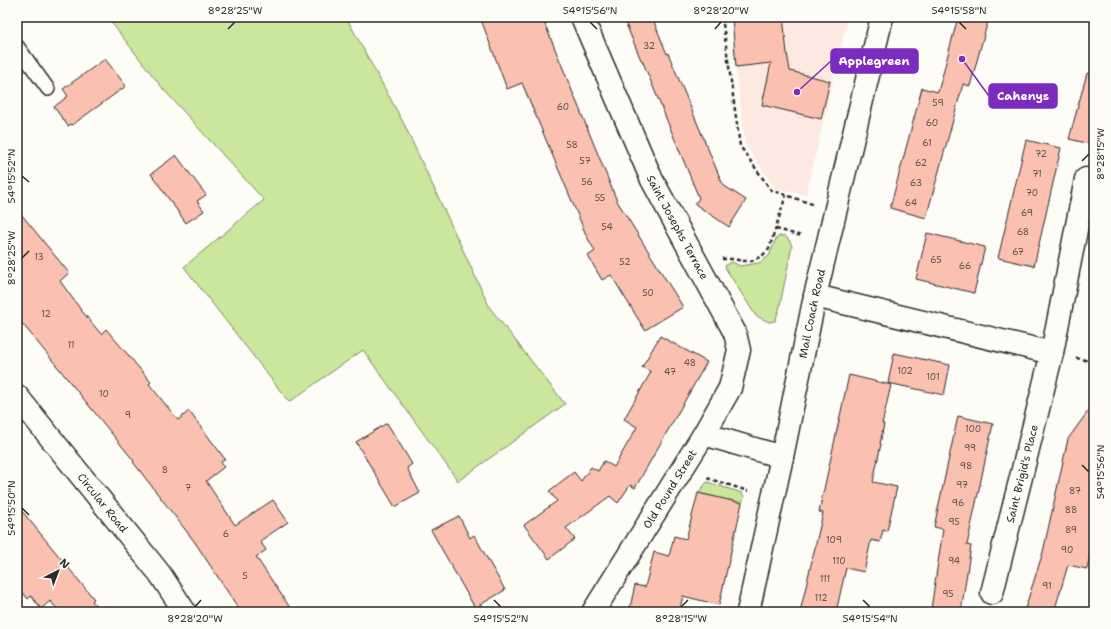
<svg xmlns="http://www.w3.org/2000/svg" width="1111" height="629" viewBox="0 0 1111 629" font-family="'Shantell Sans',sans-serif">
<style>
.built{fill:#fceae2}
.green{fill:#cbe79d;stroke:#7b8964}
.building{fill:#fac0b0;stroke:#2b2b2b}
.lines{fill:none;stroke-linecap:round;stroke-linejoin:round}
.lane-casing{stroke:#2b2b2b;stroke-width:16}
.street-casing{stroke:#2b2b2b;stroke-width:25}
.secondary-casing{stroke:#2b2b2b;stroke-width:25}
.path{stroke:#2b2b2b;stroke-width:2.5;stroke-dasharray:4 3;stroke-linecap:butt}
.lane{stroke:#fdfcf7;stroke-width:13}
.street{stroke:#fdfcf7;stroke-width:22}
.secondary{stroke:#fdfcf7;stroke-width:22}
.ticks{fill:none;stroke:#2b2b2b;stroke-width:1.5}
.labels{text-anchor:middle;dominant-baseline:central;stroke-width:3;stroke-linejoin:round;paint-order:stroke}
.number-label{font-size:9px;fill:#5f504c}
.street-label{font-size:11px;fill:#2b2b2b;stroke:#fdfcf7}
.leader{fill:none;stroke:#7b2cbf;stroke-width:1.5}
.callout-dot{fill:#7b2cbf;stroke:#fdfcf7;stroke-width:1.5}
.callout{fill:#7b2cbf;stroke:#7b2cbf;stroke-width:1.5}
.callout-label{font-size:12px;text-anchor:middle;font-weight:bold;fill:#fff}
.neatline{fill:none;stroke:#2b2b2b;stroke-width:1.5}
.ticks-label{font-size:10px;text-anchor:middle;fill:#2b2b2b}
</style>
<rect width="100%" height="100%" fill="#fdfcf7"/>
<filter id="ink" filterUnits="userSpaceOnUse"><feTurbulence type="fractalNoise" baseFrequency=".025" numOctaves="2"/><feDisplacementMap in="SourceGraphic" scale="8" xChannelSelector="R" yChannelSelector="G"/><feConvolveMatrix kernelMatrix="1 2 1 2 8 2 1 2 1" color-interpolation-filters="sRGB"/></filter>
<g filter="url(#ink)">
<!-- built -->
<path class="built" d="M732,17H848L806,195L775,188L745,144L736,67Z"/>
<!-- green -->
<path class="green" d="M107,17H346L404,124L490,308L565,404L458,481L363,350L289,402L184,267L264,200L164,90Z
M779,236H785L789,240L792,246L779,310L775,321L769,322L756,316L726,269L725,266L727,264L732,262L740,266L759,263L769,256L776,239Z
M707,482L742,493L744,497L742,503L698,493Z"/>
<!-- building -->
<path class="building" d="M480,17H542L617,201L683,307L645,330L611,275L602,280L588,256L595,251L587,237L522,83L507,89Z
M623,17H652L667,54L668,53L723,185L746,200L729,227L695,204L699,198L642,60H641Z
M732,17H783L787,53L790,71L830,81L821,119L762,105L771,63L736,67Z
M958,17H989L970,86L963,84L926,218L890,208L922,88L938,92Z
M105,59L126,86L72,125L71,124L68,126L54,107L68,96L63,89Z
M1087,73L1094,74V145L1069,139Z
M1026,140L1061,148L1034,266L998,258Z
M176,155L206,195L197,201L204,211L186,223L151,174Z
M17,209L69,273L60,281L81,310L101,334L106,329L151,382L149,384L178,420L189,411L225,459L221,462L224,467L206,481L235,525L273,500L288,522L260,541L266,550L256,557L293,612H241L194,541L133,462L134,461L17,317Z
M927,233L985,247L974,293L916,279Z
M660,336L707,362L635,488L630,485L618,503L610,496L566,528L575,539L549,559L524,525L557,501L549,491L574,472L581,481L591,467L598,471L604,461L614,467L637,427L624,419L651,372L642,367Z
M894,353L950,365L944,395L888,383Z
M849,375L891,385L882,424H884L880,444H881L873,482L897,487L887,531L883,530L880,542L871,540L864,572L846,568L836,612H800L823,513L819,512Z
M1094,403V538L1087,569L1068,565L1054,612H1024L1043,552L1068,439Z
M958,416L993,424L967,545L971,546L961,612H952L931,609L943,529L934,527Z
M387,423L412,464L407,468L420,493L395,507L356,442Z
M698,493L742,503L719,605L683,596L679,612H629L635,585L645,587L654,552L669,556L674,536L686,539Z
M17,505L94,599L92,601L102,612H60L50,601L41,609L31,596L28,599L17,586Z
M459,516L470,538L474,535L505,590L475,608L431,530Z"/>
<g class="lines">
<defs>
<path id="lane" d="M17,46L48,89"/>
<g id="street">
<path id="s1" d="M582,17L652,180L735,333L739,350L730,388L704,434"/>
<path d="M815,296L1052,353"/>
<path id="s2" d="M992,593L1052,353L1086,179"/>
</g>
<g id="secondary">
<path id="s3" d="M17,396L160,574L185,612"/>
<path id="s4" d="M593,612L704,434L782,457"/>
<path id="s5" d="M748,612L782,457L815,296L882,17"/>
</g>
</defs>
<!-- lane casing -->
<use href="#lane" class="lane-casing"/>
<!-- street casing -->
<use href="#street" class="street-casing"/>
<!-- secondary casing -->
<use href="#secondary" class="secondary-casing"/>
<!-- path -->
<path class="path" d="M722,17L740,146L771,190L812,204
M776,229L802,236
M722,259H734L742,261H752L763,255L769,249L772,240L786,195
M1076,358L1094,362
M707,478L748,491"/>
<!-- lane -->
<use href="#lane" class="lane"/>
<!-- street -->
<use href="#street" class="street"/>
<!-- secondary -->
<use href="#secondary" class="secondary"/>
</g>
</g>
<!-- ticks -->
<path class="ticks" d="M590,22L597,29M959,22L966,29M228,29L235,22M715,29L721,22M1082,161L1089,154M22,176L29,182M22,258L29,251M1082,465L1089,472M22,508L29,515M494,600L501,607M863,600L870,607M195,607L201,600M681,607L688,600"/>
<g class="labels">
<!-- number labels -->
<g class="number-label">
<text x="649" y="46">32</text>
<text x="938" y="103">59</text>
<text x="563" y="107">60</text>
<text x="932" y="123">60</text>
<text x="927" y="143">61</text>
<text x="572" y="145">58</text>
<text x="1041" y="154">72</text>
<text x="585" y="161">57</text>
<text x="921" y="163">62</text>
<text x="1037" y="174">71</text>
<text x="587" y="182">56</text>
<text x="916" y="183">63</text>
<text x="1032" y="193">70</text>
<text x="600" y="198">55</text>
<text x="911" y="203">64</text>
<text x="1027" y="213">69</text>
<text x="607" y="227">54</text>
<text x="1023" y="232">68</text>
<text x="1018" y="252">67</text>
<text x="39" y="257">13</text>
<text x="936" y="260">65</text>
<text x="625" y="262">52</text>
<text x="965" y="266">66</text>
<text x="648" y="293">50</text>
<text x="46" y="314">12</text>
<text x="71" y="345">11</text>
<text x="690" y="363">48</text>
<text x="905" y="371">102</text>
<text x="670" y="372">47</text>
<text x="933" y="377">101</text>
<text x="104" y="394">10</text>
<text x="128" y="415">9</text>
<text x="973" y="429">100</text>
<text x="970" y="448">99</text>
<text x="966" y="466">98</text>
<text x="165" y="470">8</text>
<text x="962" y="485">97</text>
<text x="188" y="488">7</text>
<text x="1075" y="491">87</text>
<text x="958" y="503">96</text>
<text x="1071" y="510">88</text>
<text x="954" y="522">95</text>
<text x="1071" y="530">89</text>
<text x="226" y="534">6</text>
<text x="834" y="540">109</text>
<text x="1067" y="550">90</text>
<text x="839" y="561">110</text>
<text x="954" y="561">94</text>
<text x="245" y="576">5</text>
<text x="825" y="579">111</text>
<text x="1047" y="586">91</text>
<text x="948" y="594">95</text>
<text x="821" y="598">112</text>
</g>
<!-- street labels -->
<g class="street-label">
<text stroke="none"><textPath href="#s1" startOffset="231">Saint Josephs Terrace</textPath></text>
<text stroke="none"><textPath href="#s5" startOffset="305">Mail Coach Road</textPath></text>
<text stroke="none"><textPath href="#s2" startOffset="123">Saint Brigid's Place</textPath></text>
<text stroke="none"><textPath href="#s4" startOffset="145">Old Pound Street</textPath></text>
<text stroke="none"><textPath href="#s3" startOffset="137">Circular Road</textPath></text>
</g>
</g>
<!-- callouts -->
<path class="leader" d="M797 92L831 61M962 59L989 96"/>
<g class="callout-dot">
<circle cx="797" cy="92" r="4"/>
<circle cx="962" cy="59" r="4"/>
</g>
<g class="callout">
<rect x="831" y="49" width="87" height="24" rx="4"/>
<rect x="989" y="84" width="68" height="24" rx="4"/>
</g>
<g class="callout-label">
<text x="874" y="65">Applegreen</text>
<text x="1023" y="100">Cahenys</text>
</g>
<!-- margin -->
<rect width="1111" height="629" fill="none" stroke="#fdfcf7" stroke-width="44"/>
<!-- north arrow -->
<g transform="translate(58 571) rotate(42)" stroke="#fdfcf7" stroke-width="3" paint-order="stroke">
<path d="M0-3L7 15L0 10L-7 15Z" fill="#2b2b2b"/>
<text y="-6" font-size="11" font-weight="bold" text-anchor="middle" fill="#2b2b2b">N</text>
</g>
<rect x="22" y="22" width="1067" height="585" class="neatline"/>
<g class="ticks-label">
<text x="235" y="14">8°28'25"W</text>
<text x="590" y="14">54°15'56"N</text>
<text x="721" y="14">8°28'20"W</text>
<text x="959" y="14">54°15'58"N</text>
<text transform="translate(1100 154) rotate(-90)" y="4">8°28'15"W</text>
<text transform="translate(11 176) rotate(-90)" y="4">54°15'52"N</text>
<text transform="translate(11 258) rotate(-90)" y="4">8°28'25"W</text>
<text transform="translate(1100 472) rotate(-90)" y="4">54°15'56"N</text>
<text transform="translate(11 508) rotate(-90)" y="4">54°15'50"N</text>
<text x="195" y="622">8°28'20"W</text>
<text x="501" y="622">54°15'52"N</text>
<text x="681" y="622">8°28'15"W</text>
<text x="870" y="622">54°15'54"N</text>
</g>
</svg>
